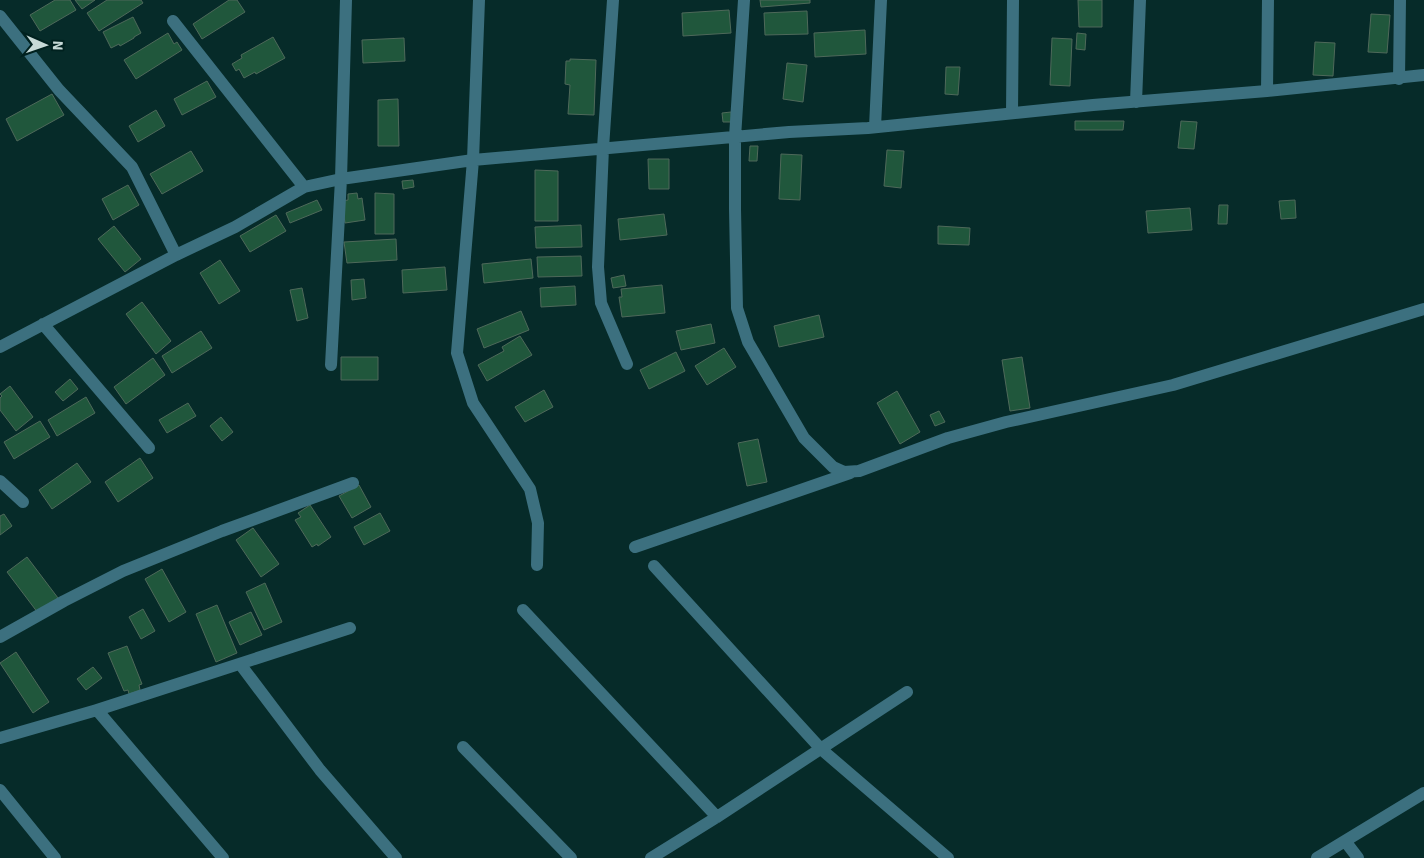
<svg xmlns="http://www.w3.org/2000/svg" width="1424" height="858" viewBox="0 0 1424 858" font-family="Signika,sans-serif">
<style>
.building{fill:#20573c;stroke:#4e695a}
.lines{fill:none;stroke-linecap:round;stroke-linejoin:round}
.minor{stroke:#3c707f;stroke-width:12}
</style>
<rect width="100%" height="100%" fill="#062b29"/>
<!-- building -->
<path class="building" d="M55,0H70L76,10L40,31L30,15Z
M75,0H95L82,9Z
M107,0H141L143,3L99,31L87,13Z
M229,0H237L245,12L202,39L193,24Z
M760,0H810V3L761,7Z
M1078,0H1102V27H1079Z
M729,10L731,33L683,36L682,13Z
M807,11L808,34L765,35L764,13Z
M1371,14L1390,15L1387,53L1368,52Z
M133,17L141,33L134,37V38L120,46L119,44L111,48L103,32Z
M865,30L866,54L815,57L814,33Z
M168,33L174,44L177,42L182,50L136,79L124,60Z
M1077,33L1086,34L1085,50L1076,49Z
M273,37L285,58L256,74L255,72L244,78L239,69L236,71L232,64L242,58L241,55Z
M404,38L405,61L363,63L362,40Z
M1052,38L1072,39L1070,86L1050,85Z
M1315,42L1335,43L1333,76L1313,75Z
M570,59L596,60L594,115L568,114L570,85L565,84L566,61H570Z
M787,63L807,65L803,102L783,99Z
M946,67H960L958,95L945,94Z
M207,81L216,97L182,115L174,99Z
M52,94L64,115L17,141L6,119Z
M398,99L399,146H378V100Z
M156,110L165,126L138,142L129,126Z
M731,112L732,122H723L722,113Z
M1075,121H1124L1123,130H1075Z
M1181,121L1197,122L1194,149L1178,148Z
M750,146H758L757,161H749Z
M887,150L904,151L901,188L884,186Z
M191,151L203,171L162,194L150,174Z
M781,154L802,155L800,200L779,199Z
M648,159H669V189H649Z
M535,170L558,171V221H535Z
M413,180L414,187L403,189L402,181Z
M128,185L139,205L113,220L102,199Z
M357,193L358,199L362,198L365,220L345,223L342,201L348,200V194Z
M375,193L394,194V234H375Z
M317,200L322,210L290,223L286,213Z
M1295,200L1296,218L1281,219L1279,201Z
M1219,205H1228L1227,224H1218Z
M1190,208L1192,230L1148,233L1146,211Z
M664,214L667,235L620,240L618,219Z
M276,215L286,231L250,252L240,236Z
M581,225L582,247L536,248L535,227Z
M114,226L141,259L125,272L98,239Z
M938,226L970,228L969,245L938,244Z
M396,239L397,260L347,263L344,242Z
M581,256L582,276L538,277L537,257Z
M531,259L533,278L484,283L482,264Z
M220,260L240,291L219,304L200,273Z
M445,267L447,290L403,293L402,270Z
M624,275L626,286L613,288L611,278Z
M364,279L366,298L352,300L351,280Z
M662,285L665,313L622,317L619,297H622L621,289Z
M575,286L576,305L541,307L540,288Z
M302,288L308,318L297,321L290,290Z
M142,302L171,341L156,354L126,314Z
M521,311L529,330L484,348L477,329Z
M819,315L824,337L779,347L774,326Z
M711,324L715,343L681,350L676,331Z
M201,331L212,348L172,373L162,356Z
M520,336L532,355L487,381L478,365L504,351L502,347Z
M724,348L736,367L707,385L695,366Z
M676,352L685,371L649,389L640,370Z
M341,357H378V380H341Z
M1022,357L1030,408L1010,411L1002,360Z
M153,358L165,375L126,404L114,387Z
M70,379L78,389L63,401L55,392Z
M10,386L33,417L16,431L0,410V398L2,396L0,394Z
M544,390L553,407L525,422L515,407Z
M897,391L920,432L900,444L877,403Z
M86,397L95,413L57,436L48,420Z
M188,403L196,416L167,433L159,420Z
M939,411L945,422L935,426L930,415Z
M221,417L233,432L222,441L210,426Z
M40,421L50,437L14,459L4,442Z
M758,439L767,482L747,486L738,443Z
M140,458L153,478L118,502L105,482Z
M77,463L91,482L52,509L39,490Z
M359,485L371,507L352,518L339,496Z
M310,505L331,537L318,546L317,544L312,547L295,520L301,517L298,513Z
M380,513L390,531L364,545L354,527Z
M4,514L12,526L0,535V516Z
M253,528L279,564L261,577L236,540Z
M27,557L58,598L38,613L7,572Z
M162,569L186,612L169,622L145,579Z
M265,583L282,622L264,630L246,592Z
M217,605L237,653L216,662L196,614Z
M143,609L155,631L141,639L129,617Z
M251,612L262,635L240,645L229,622Z
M127,646L142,684L139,685L140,690L129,694L128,690L124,691L108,653Z
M16,652L49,702L33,713L0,663Z
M93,667L102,678L86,690L77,679Z"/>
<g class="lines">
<!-- minor -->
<path class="minor" d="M479,0L473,160L457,353L473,403L530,489L538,523L537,565
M613,0L603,148L598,267L601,303L627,364
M744,0L735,137V209L737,308L748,342L804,438L833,467L844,472L859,471L948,438L1006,422L1173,385L1424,309
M0,16L59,90L132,167L176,255
M173,21L304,187
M1399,79L1400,0
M1267,91L1268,0
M1136,102L1140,0
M1012,113L1013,0
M875,127L881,0
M43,324L149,448
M0,347L176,255L235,227L304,187L341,179L473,160L789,132L868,128L1093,105L1267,91L1424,75
M331,365L341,179L346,0
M0,481L23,502
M635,547L850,473
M654,566L821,749L948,858
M523,610L717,817
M0,637L64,601L123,571L222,531L353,483
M240,664L320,770L396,858
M97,710L223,858
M0,738L97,710L350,628
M463,747L571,858
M0,790L55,858
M1345,841L1358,858
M651,858L717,817L907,692
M1317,858L1424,793"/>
</g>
<!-- north arrow -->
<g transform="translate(45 45) rotate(92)" stroke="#00211f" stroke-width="4" paint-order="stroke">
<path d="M0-4L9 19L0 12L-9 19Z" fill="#c6d9d7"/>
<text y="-8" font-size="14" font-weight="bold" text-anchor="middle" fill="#c6d9d7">N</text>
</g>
</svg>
